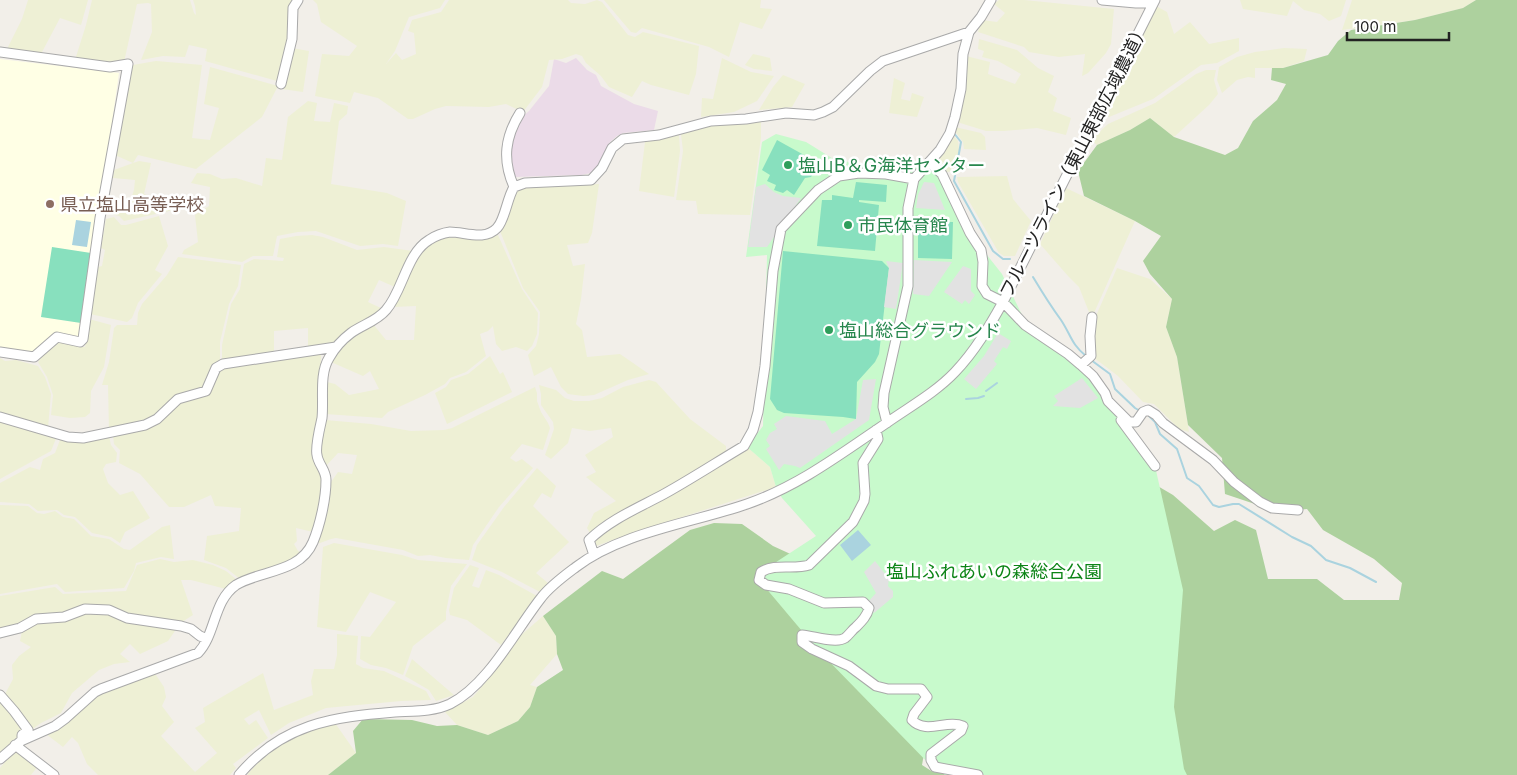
<svg xmlns="http://www.w3.org/2000/svg" width="1517" height="775" viewBox="0 0 1517 775" font-family="Inter,'Noto Sans JP',sans-serif">
<style>
.industrial{fill:#ebdbe8}
.education{fill:#ffffe5}
.farmland{fill:#eef0d5}
.forest{fill:#add19e}
.park{fill:#c8facc}
.pitch{fill:#88e0be}
.parking{fill:#e2e2e2}
.water{fill:#aad3df}
.lines{fill:none;stroke-linecap:round;stroke-linejoin:round}
.stream{stroke:#aad3df;stroke-width:2}
.minor-casing{stroke:#a9a9a9;stroke-width:11}
.minor{stroke:#fff;stroke-width:9}
.leisure-dot{fill:#2e9e5b;stroke:#fff;stroke-width:2}
.education-dot{fill:#8d6e63;stroke:#fff;stroke-width:2}
.labels{text-anchor:middle;dominant-baseline:central;stroke-width:5;stroke-linejoin:round;paint-order:stroke}
.street-label{font-size:18px;fill:#222;stroke:#fff}
.leisure-label{font-size:18px;fill:#27864d;stroke:#fff;text-anchor:start}
.education-label{font-size:18px;fill:#785e54;stroke:#fff;text-anchor:start}
.park-label{font-size:18px;fill:#0c8416;stroke:#fff}
</style>
<rect width="100%" height="100%" fill="#f2efe9"/>
<!-- industrial -->
<path class="industrial" d="M576,58L587,70L596,75L601,86L634,104L658,111L654,130L623,133L617,136L610,142L602,162L598,168L591,173L581,175L515,177L509,156L514,134L520,119L529,111L549,86L554,59L566,63Z"/>
<!-- education -->
<path class="education" d="M0,59L119,73L82,335L79,338L55,335L36,352L31,353L0,349Z"/>
<!-- farmland -->
<path class="farmland" d="M28,0H88L81,25L60,18L41,54L6,51L22,19Z
M92,0H190L194,13L196,15L195,6L193,0H295L290,37L281,80L277,81L205,61L207,49L189,45L185,57L163,56L141,60L152,32L151,4L148,3L137,4L124,62L111,64L75,60L86,25Z
M313,0H445L440,8L409,17L395,51L386,64L396,53L402,60L416,54L414,33L408,31L412,20L441,12L449,0H568L571,3L585,4L597,0L602,2L628,35L635,37L643,32L699,46L696,74L689,95L651,85L642,81L632,97L609,87L601,76L586,63L582,56L576,54L562,59L549,60L542,87L523,112L506,104L489,107L446,106L435,109L413,119H408L378,98L354,92L350,103L315,96L322,54L349,56L357,46L321,22L317,4Z
M604,0H761L760,8L772,9L762,29L740,22L729,57L709,47L642,28L636,33L631,32Z
M999,0H1024L1114,9L1111,44L1106,53L1088,73L1082,76L1085,54L1059,57L1029,52L1024,47L978,32L982,20L997,22L1005,13L994,4Z
M1240,0H1346L1341,16L1329,21L1320,14L1304,10L1293,1L1287,16L1243,9Z
M1352,0H1476L1463,8L1415,20L1342,30Z
M1156,6L1167,12L1174,34L1190,22L1209,44L1239,38V51L1217,63L1201,65L1153,99L1109,117L1104,113Z
M979,39L1017,50L1038,68L1054,76L1048,92L1057,98L1053,111L1071,118L1066,135L1037,128L1004,131H986L957,122L966,56L990,62L988,74L1015,84L1021,74L998,61L982,57L984,51L978,49Z
M292,48L309,51L303,92L282,89Z
M1284,48L1307,49L1304,61L1283,68H1255V78L1248,77L1237,80L1222,93L1217,80L1219,67L1237,57L1255,52Z
M753,54L770,58L772,71L754,69L745,65Z
M722,58L751,72L774,76L757,101L734,112L701,117L702,98L713,99Z
M156,61L202,65L192,138L210,140L219,108L204,104L210,67L278,86L262,117L196,169L138,155L133,163L139,161L151,163L144,194L150,196L151,199H175L178,209L124,221L119,216L108,213L111,197L123,204L131,199L134,190L135,180L113,178L114,170L133,163L115,155L128,79L133,65Z
M1206,70H1216L1214,80L1218,94L1209,105L1174,137L1150,118L1130,130L1097,145L1091,140L1108,124L1155,103L1196,74Z
M783,75L805,84L792,107L759,110L773,87Z
M894,78L905,83L901,99L910,101L912,93L924,97L917,117L889,113Z
M308,101L317,103L314,121L330,122L334,103L348,106L347,114L339,121L331,184L387,193L406,201L398,246L383,244L360,246L316,231L298,232L277,236L273,256H253L242,262L182,254L184,250L198,242L195,215L209,206L210,187L191,183L197,173L210,174L222,179L236,178L262,186L266,158L282,160L288,117Z
M761,122V138L750,215L698,214L696,201L676,200L683,151L681,134L714,124Z
M955,127L981,133L985,137L986,150L964,149L963,142L954,130Z
M951,133L958,141L959,150L953,171L942,173L934,161Z
M679,135L680,151L674,197L639,191L645,142Z
M1007,176L1013,199L1031,221L1015,256H1004L999,253L958,182L957,177Z
M599,184L592,233L588,243L567,245L573,266L585,264L581,299L576,324L582,330L587,357L620,354L649,374L628,380L594,395L583,396L568,394L561,387L551,367L534,376L528,355L536,346L539,334L540,312L523,288L500,231L514,194L520,189L527,186Z
M1066,188L1135,221L1094,313L1089,312L1079,287L1068,276L1040,244Z
M159,216L168,246L155,270L162,274L138,303L132,318L127,322L90,314L98,267L102,266L105,250L101,248L106,219L114,217L121,225H126Z
M312,235L323,237L357,250L384,247L413,251L395,287L379,280L368,302L383,309L337,343L308,350V328L274,331V354L222,362V345L231,304L240,289L244,264L254,259L283,261L284,258L277,257L280,239L296,236Z
M498,235L522,289L538,313L537,334L532,346L527,351L516,347L502,351L496,344L493,326L488,331L480,334L486,356L466,372L450,378L445,384L425,395L388,412L382,418L325,414L327,382L335,384L349,395L379,389L370,371L363,376L331,362L339,350L353,335L373,324L386,340H414L416,306L393,307L421,251L435,240L444,237L483,239Z
M178,257L241,265L238,286L229,304L220,342V362L201,391L179,396L154,420L109,431L108,385H102L109,362L114,328L117,325H137L138,313L142,304L167,275Z
M1117,268L1150,279L1172,299L1166,327L1177,357L1189,432L1179,429L1154,404L1143,402L1118,376L1093,357L1095,318Z
M89,319L111,325L104,367L91,391L90,413L85,417L70,418L51,415L53,395L47,377L38,362L47,349L59,342L85,347Z
M321,354L320,407L312,456L322,478V491L313,532L296,528L297,541L294,544L298,551L302,553L282,565L262,569L240,579L226,568L204,560L207,536L239,531L241,508L215,506L211,495L184,507H169L140,474L119,463L120,450L114,444L113,435L152,425L177,404L189,399L206,396L219,371L224,368Z
M490,356L500,374L503,372L512,392L447,424L435,393L446,387L451,380L468,374Z
M0,358L5,361L16,360L38,366L45,377L51,394L48,428L0,414Z
M649,380L656,382L690,419L726,446V454L590,533L587,528L594,513L616,501L586,477L596,472L585,455L613,437L611,428L590,431L572,428L568,443L551,459L545,455L554,429L553,422L541,405V394L539,385L556,390L565,398L574,401H589L602,398L623,387Z
M535,387L537,393V401L541,412L548,423L550,428L543,450L522,444L510,458L516,462L522,459L533,468L499,507L473,545L469,560L446,558L430,555L418,556L403,550L336,538L331,539L320,543L316,542L329,485L338,472L352,474L357,455L338,453L326,466L320,454L325,420L371,424L411,431L444,430L452,428Z
M0,418L57,436L51,451L0,479Z
M109,436L111,445L117,453L116,462L106,464L103,469L108,483L120,495L133,491L150,518L125,532L120,543L111,537L92,533L75,517L64,515L57,510L38,511L29,504L0,502V483L30,467L40,470L43,459L55,453L60,440Z
M747,447L770,467L776,487L632,533L596,546L595,540L602,532L734,458Z
M537,468L556,486L551,498L542,493L533,506L569,542L536,573L548,583L540,592L502,572L472,560L477,545L504,507Z
M0,505L28,506L37,513L44,514L55,511L63,517L74,519L91,536L109,539L124,549L130,550L162,527L170,525L174,559L161,557L136,563L134,571L124,588L65,592L57,584L0,594Z
M334,543L402,555L418,560L467,564L451,586L446,612V620L413,646L403,675L386,668L371,665L360,659L361,636L370,637L396,602L370,592L346,632L317,627L323,547Z
M160,559L174,562L193,560L213,565L226,571L237,580L226,589L191,580H181L193,615L182,622L129,615L118,609L66,614L0,629V596L55,587L63,594L126,591L137,565Z
M470,565L479,568L472,586L479,588L486,570L499,575L537,596L501,645L467,620L450,615L449,610L454,588Z
M111,612L177,628L168,641L140,654L130,644L120,654L130,662L114,664L99,670L72,693L61,713L41,723L31,730L4,696L13,679L12,665L19,656L31,647L20,641L22,631L32,623L80,613Z
M543,616L556,636L557,654L530,685L537,687L530,707L518,721L488,735L457,725L445,712L473,697L500,665L520,636Z
M337,634L358,636L356,664L363,668L384,671L399,678L426,691L431,700L401,701L326,708L289,723L271,735L259,710L244,719L249,725L256,720L268,738L233,764L236,768L230,775H98L87,764L78,743L72,737L63,747L46,734L68,722L100,694L154,672L164,687L166,697L162,706L174,722L161,736L195,772L217,753L195,728L205,722L203,708L263,673L274,710L313,695L311,681L314,669H334L337,655Z
M412,659L454,695L436,701L429,690L405,676Z
M0,699L26,729L0,755Z
M335,723L356,753L328,775H247L266,753L300,732Z
M16,749L38,766L31,775H0V768Z"/>
<!-- forest -->
<path class="forest" d="M1476,0H1517V775H998L1144,478L1173,495L1214,531L1235,520L1256,530L1268,579H1317L1344,600H1399L1402,583L1374,559L1323,530L1307,509L1279,512L1225,494L1222,458L1188,425L1177,357L1166,327L1172,299L1150,274L1143,261L1161,236L1135,221L1084,196L1078,171L1097,145L1130,130L1150,118L1174,137L1225,155L1238,148L1253,121L1277,100L1286,84L1271,80L1272,68H1283L1328,55L1338,41L1351,30L1415,20L1463,8Z
M714,523L742,524L773,546L797,557L924,754L922,765L933,772L962,775H328L356,753L353,731L363,719L412,720L437,726L457,725L488,735L518,721L530,707L537,687L563,670L557,654L556,636L543,616L602,571L623,579L690,530Z"/>
<!-- park -->
<path class="park" d="M776,134L806,142L835,160L887,167L920,164L941,175L983,250L1002,274L1023,317L1082,370L1155,466L1183,590L1174,707L1184,769L1187,775H945L936,768L937,772L818,650L759,580L761,572L816,536L782,498L776,487L770,467L747,447L763,426L767,255L746,257L762,142Z"/>
<!-- pitch -->
<path class="pitch" d="M777,140L813,160L811,169L813,174L811,177L805,178L794,195L787,190L783,193L774,190L776,185L767,181L770,175L762,170Z
M856,182L887,185L886,202L859,200V202L879,205L875,251L817,246L822,200H832V195L853,198Z
M918,221L953,222L952,259L918,258Z
M52,247L91,253L81,323L41,317Z
M783,251L882,261L889,268L879,354L875,362L857,382L856,419L843,417L784,413L777,410L770,399Z"/>
<!-- parking -->
<path class="parking" d="M924,182L934,183L945,210L916,208L918,195Z
M765,184L774,192L783,196L801,198L767,247H748L756,187Z
M914,260L952,262L929,296L913,294Z
M886,261L903,263L896,309L884,307L889,268Z
M963,266L971,269V291L975,295L969,304L965,300L962,304L944,292Z
M998,333L1011,341L1007,349L1003,347L994,361L997,364L976,389L964,379L984,356Z
M1082,378L1098,398L1080,408L1053,406L1058,401L1054,396Z
M876,379L869,420L800,468L795,466L784,464L779,470L766,449L770,446L766,440L770,433L777,429L774,424L786,416L825,421L832,434L856,419L863,380Z
M875,561L889,579L888,586L893,591V597L874,613L867,603L876,593L864,572Z"/>
<!-- water -->
<path class="water" d="M76,220L91,222L87,247L72,245Z
M858,530L871,545L852,561L840,545Z"/>
<g class="lines">
<!-- stream -->
<path class="stream" d="M953,132L961,142L954,181L993,251L1003,259H1010
M1033,277C1042,292 1050,305 1061,320C1071,335 1071,344 1086,356
M1091,360L1110,374L1115,389L1135,408L1140,411
M986,391L997,383
M966,399L978,398L984,396
M1149,416L1155,422L1160,434L1177,449L1187,478L1199,486L1213,505L1219,507L1233,504H1239L1292,537L1311,546L1326,560L1350,568L1376,582"/>
<defs>
<path id="minor" d="M1102,0L1136,3H1153
M0,52L110,67L128,64L100,218L83,339L80,342L57,337L34,357L0,352
M281,84L292,39L293,8L298,0
M929,162L942,174L970,233L981,250L983,262L982,286L987,294L1003,302L1025,325L1068,354L1081,365L1093,376L1105,393L1108,401L1129,422H1136L1143,412L1148,410L1156,415L1163,423L1213,460L1234,482L1260,502L1272,508L1298,510
M514,187C502,160 505,137 520,113
M1081,365L1091,356L1090,336L1092,317
M0,417L68,437L83,438L145,425L157,419L178,399L206,391L216,368L223,364L336,347
M1121,420L1155,466
M887,423L883,407L884,393L908,286V208L914,179L940,150L950,133L955,117L961,89L963,54L969,32L981,17L991,0
M876,430L878,439L863,463L865,494L864,501L853,522L809,565C794,570 775,563 761,572L759,580L766,585L789,589L824,603L863,602L869,608C867,616 862,621 856,627C852,630 849,635 845,638C836,644 814,636 802,635V642L812,649L849,666L876,686L888,689H921L927,697L914,714L912,720C926,735 947,719 963,726L961,731L931,754V760L935,767L978,775
M594,555L589,540C611,519 638,508 664,494C691,479 717,462 744,446L753,430L758,412L765,366L773,271L781,229L818,190L839,176L859,173L886,174L914,179
M0,633L20,628L36,619L64,617L85,609L109,610L127,618L181,626L191,629L200,636L207,639
M0,695L14,711L28,730L22,735V738
M15,745L54,775
M0,759L21,741L55,726L66,718L95,692L101,689L198,653C216,634 213,601 236,585C261,570 300,573 313,542C320,525 326,499 326,480C326,470 318,464 317,455C315,447 320,427 322,418C324,399 319,374 329,358C334,349 343,339 351,333C362,325 377,321 386,310C403,291 406,254 429,240C435,236 442,233 450,232C465,232 485,241 497,228C505,220 507,198 514,187L525,183L591,180L602,168L612,148L623,139L659,135L711,121L746,119L786,113L814,115L823,112L833,107L870,71L883,61L969,32
M239,775C282,724 332,717 395,712C413,711 433,712 450,704C488,685 515,631 541,598C550,586 564,576 576,567C622,532 692,523 747,504C799,486 842,453 888,422C911,406 936,392 955,372C975,351 989,327 1003,302L1155,0"/>
</defs>
<!-- minor casing -->
<use href="#minor" class="minor-casing"/>
<!-- minor -->
<use href="#minor" class="minor"/>
</g>
<!-- markers -->
<g class="leisure-dot">
<circle cx="788" cy="165" r="5"/>
<circle cx="848" cy="225" r="5"/>
<circle cx="829" cy="330" r="5"/>
</g>
<circle class="education-dot" cx="50" cy="204" r="5"/>
<g class="labels">
<!-- street labels -->
<g class="street-label">
<text transform="translate(1074 160) rotate(-63)">フルーツライン（東山東部広域農道）</text>
</g>
<!-- leisure labels -->
<g class="leisure-label">
<text x="798" y="165">塩山B＆G海洋センター</text>
<text x="858" y="225">市民体育館</text>
<text x="839" y="330">塩山総合グラウンド</text>
</g>
<!-- education labels -->
<g class="education-label">
<text x="60" y="204">県立塩山高等学校</text>
</g>
<!-- park labels -->
<g class="park-label">
<text x="994" y="571">塩山ふれあいの森総合公園</text>
</g>
</g>
<!-- scale -->
<path d="M1347 32v8h102v-8" fill="none" stroke="#222222" stroke-width="2.5"/>
<text x="1354" y="32" font-size="15" fill="#222222" stroke="#ffffff" stroke-width="4" paint-order="stroke">100 m</text>
</svg>
